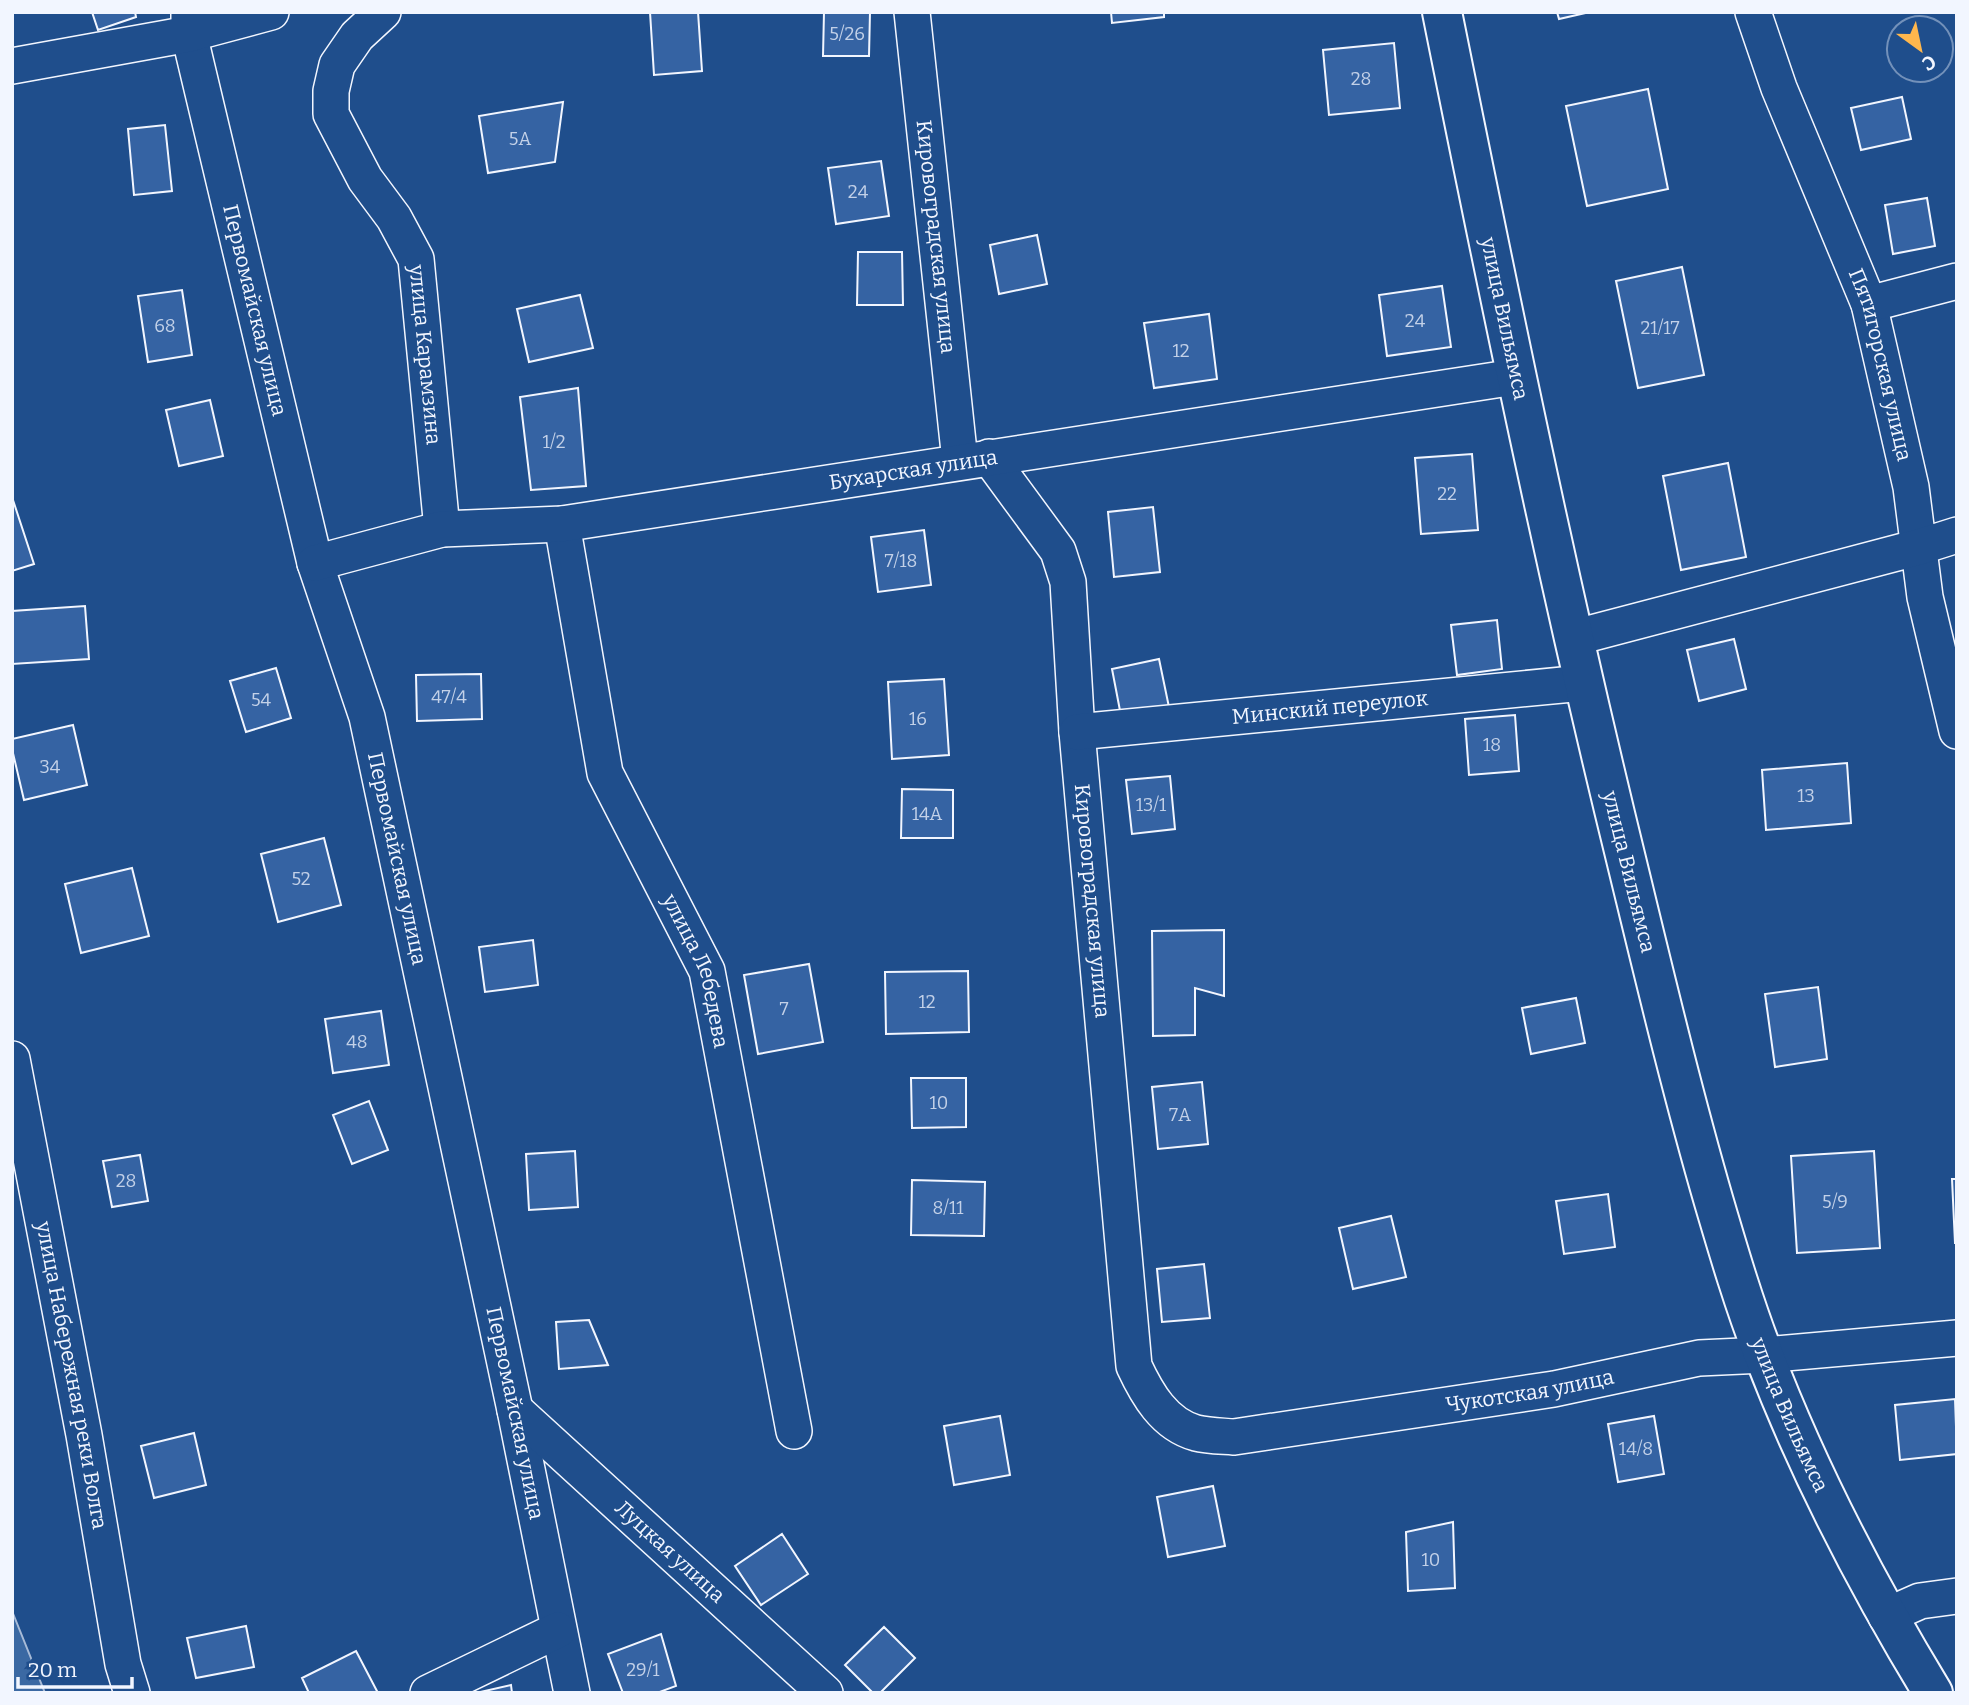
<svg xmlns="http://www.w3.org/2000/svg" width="1969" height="1705" viewBox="0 0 1969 1705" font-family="Bitter,serif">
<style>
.water{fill:#3b69a3;stroke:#a8bbd7;stroke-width:2}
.building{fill:#3563a3;stroke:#f2f6ff;stroke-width:2}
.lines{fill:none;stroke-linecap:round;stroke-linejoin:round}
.minor-casing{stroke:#f2f6ff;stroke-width:38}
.primary-casing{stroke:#f2f6ff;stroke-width:42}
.minor{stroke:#1f4e8c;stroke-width:35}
.primary{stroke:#1f4e8c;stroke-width:38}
.labels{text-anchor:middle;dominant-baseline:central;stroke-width:5;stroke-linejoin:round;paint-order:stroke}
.number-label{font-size:18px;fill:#c3d1e8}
.street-label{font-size:21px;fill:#f2f6ff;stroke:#1f4e8c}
</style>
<rect width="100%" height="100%" fill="#1f4e8c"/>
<!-- water -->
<path class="water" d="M12,1611L45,1693H12Z"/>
<!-- building -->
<path class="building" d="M92,12H135L136,17L98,30Z
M650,12H698L702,71L654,75Z
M824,12H870L869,56H823Z
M1111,12H1164V17L1112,23Z
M1557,12H1590L1559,19Z
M1394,43L1400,108L1329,115L1323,50Z
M1648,89L1668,189L1587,206L1566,106Z
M1902,97L1911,139L1861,150L1851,108Z
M563,102L555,162L488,173L479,116Z
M165,125L172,191L134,195L128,129Z
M881,161L889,216L836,224L828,168Z
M1927,198L1935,246L1893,254L1885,205Z
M1037,235L1047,284L999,294L990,245Z
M858,252H902L903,305H857Z
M1682,267L1704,375L1638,388L1616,281Z
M1442,286L1451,347L1387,356L1379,295Z
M182,290L192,355L148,362L138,296Z
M580,295L593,348L529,362L517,309Z
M1209,314L1217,379L1154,388L1144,323Z
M578,388L586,486L531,490L520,397Z
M210,400L223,456L179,466L166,410Z
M1472,454L1478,530L1421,534L1415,458Z
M1728,463L1746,557L1681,570L1663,476Z
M12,497L34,564L12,571Z
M1153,507L1160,572L1114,577L1108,512Z
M924,530L931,585L878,592L871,537Z
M85,606L89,659L12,664V611Z
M1497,620L1502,669L1457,675L1451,625Z
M1734,639L1746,689L1699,701L1687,650Z
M1159,659L1170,712L1122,721L1112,669Z
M276,668L291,718L246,732L230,681Z
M481,674L482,719L417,721L416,675Z
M944,679L949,755L892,759L888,682Z
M1515,715L1519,771L1469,775L1465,719Z
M73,725L87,785L24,800L12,749V739Z
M1847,763L1851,823L1766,830L1762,770Z
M1170,776L1175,829L1132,834L1126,780Z
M902,789L953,790V838H901Z
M324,838L341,905L278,922L261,854Z
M132,868L149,936L81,953L65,884Z
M1224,930V996L1195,988V1035L1153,1036L1152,931Z
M533,940L538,985L485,992L479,947Z
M809,964L823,1042L758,1054L744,975Z
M968,971L969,1032L886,1034L885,972Z
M1818,987L1827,1059L1775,1067L1765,994Z
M1576,998L1585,1043L1531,1054L1522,1008Z
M381,1011L389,1065L333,1073L325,1019Z
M911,1078H966V1127L912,1128Z
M1202,1082L1208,1144L1158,1149L1152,1087Z
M369,1101L388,1150L352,1164L333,1115Z
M575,1151L578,1207L529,1210L526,1154Z
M1874,1151L1880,1248L1797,1253L1791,1156Z
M140,1155L148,1201L112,1207L103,1161Z
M1952,1179H1957V1243H1955Z
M912,1180L985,1182L984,1236L911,1235Z
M1608,1194L1615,1247L1564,1254L1556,1201Z
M1391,1216L1406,1277L1353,1289L1339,1228Z
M1204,1264L1210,1318L1162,1322L1157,1269Z
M589,1320L608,1365L559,1369L556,1322Z
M1955,1399L1957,1454L1900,1460L1895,1405Z
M1000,1416L1010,1475L954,1485L944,1426Z
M1654,1416L1664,1474L1618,1482L1608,1424Z
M194,1433L206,1485L154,1498L141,1446Z
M1213,1486L1225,1546L1168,1557L1157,1497Z
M1453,1522L1455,1588L1408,1591L1406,1532Z
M782,1534L808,1574L761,1605L735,1566Z
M246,1626L254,1667L196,1678L187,1638Z
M884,1627L915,1658L880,1693H873L845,1665Z
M661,1634L676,1686L657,1693H623L608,1654Z
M356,1651L378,1693H309L302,1678Z
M511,1685L512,1693H476Z"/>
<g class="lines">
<defs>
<g id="minor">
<path id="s1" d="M189,12V34L315,563L367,717L515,1410L572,1693"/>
<path id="s2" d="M383,12L357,36L337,65L331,91V114L365,179L394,218L416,259L442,529"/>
<path id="s3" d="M912,12L960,461"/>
<path id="s4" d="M1753,12L1779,88L1869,304L1911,487L1925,597L1957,731"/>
<path d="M12,66L189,34L271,12"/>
<path d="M1869,304L1957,281"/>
<path id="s5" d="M989,457L1058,551L1068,582L1077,732L1134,1366C1147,1394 1164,1424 1196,1433C1208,1436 1222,1436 1234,1437L1554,1389L1699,1358L1764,1355L1957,1338"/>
<path id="s6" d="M562,524L605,773L707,971L794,1431"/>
<path id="s7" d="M315,563L442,529L562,524L1515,377"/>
<path d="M1573,638L1919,547L1957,535"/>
<path id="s8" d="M1077,732L1583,683"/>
<path id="s9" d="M12,1059L84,1435L123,1664L132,1693"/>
<path id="s10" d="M515,1410L825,1693"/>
<path d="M1886,1616L1920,1601L1957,1596"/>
<path d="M428,1693L558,1630"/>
</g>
<g id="primary">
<path id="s11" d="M1442,12C1499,296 1557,578 1626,859C1654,974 1681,1088 1714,1202C1729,1253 1744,1304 1763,1353C1808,1471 1868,1586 1933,1693"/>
</g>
</defs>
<!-- minor casing -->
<use href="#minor" class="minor-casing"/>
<!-- primary casing -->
<use href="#primary" class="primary-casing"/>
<!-- minor -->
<use href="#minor" class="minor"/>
<!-- primary -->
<use href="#primary" class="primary"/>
</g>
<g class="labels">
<!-- number labels -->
<g class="number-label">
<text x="847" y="34">5/26</text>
<text x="1361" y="79">28</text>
<text x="520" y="139">5А</text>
<text x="858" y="192">24</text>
<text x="1415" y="321">24</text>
<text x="165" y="326">68</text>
<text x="1660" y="328">21/17</text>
<text x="1181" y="351">12</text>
<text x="554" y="442">1/2</text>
<text x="1447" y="494">22</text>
<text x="901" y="561">7/18</text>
<text x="449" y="697">47/4</text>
<text x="261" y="700">54</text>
<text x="918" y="719">16</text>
<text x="1492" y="745">18</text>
<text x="50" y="767">34</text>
<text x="1806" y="796">13</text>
<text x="1151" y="805">13/1</text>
<text x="927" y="814">14А</text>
<text x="301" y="879">52</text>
<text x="927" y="1002">12</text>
<text x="784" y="1009">7</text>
<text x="357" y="1042">48</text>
<text x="939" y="1103">10</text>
<text x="1180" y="1115">7А</text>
<text x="126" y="1181">28</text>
<text x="1835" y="1202">5/9</text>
<text x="948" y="1208">8/11</text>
<text x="1636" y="1449">14/8</text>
<text x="1431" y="1560">10</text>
<text x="643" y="1670">29/1</text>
</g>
<!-- street labels -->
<g class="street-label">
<text stroke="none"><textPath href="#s3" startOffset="226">Кировоградская улица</textPath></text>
<text stroke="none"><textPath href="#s1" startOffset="306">Первомайская улица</textPath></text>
<text stroke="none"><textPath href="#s11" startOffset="313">улица Вильямса</textPath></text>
<text stroke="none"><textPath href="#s2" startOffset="385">улица Карамзина</textPath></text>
<text stroke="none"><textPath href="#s4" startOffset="376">Пятигорская улица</textPath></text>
<text stroke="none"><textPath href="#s7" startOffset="607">Бухарская улица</textPath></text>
<text stroke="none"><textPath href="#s8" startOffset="254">Минский переулок</textPath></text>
<text stroke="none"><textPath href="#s1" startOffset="873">Первомайская улица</textPath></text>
<text stroke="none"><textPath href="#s11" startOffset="880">улица Вильямса</textPath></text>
<text stroke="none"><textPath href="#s5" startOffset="469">Кировоградская улица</textPath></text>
<text stroke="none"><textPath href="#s6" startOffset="472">улица Лебедева</textPath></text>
<text stroke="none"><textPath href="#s9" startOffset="322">улица Набережная реки Волга</textPath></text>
<text stroke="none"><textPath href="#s5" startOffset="1368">Чукотская улица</textPath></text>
<text stroke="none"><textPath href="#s1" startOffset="1440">Первомайская улица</textPath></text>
<text stroke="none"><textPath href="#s11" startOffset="1447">улица Вильямса</textPath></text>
<text stroke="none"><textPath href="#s10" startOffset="210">Луцкая улица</textPath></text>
</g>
</g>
<!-- border -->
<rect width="1969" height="1705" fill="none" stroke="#f2f6ff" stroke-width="28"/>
<!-- north arrow -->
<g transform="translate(1920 49) rotate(147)"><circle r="33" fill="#1f4e8c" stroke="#7391ba" stroke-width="2"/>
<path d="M0-5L12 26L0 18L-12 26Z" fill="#ffb74d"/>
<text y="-10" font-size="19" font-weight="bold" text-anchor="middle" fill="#f2f6ff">С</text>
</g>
<!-- scale -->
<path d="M18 1677v10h114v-10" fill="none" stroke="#f2f6ff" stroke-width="3.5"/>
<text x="28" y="1677" font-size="21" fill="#f2f6ff" stroke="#1f4e8c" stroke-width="5" paint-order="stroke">20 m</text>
</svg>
